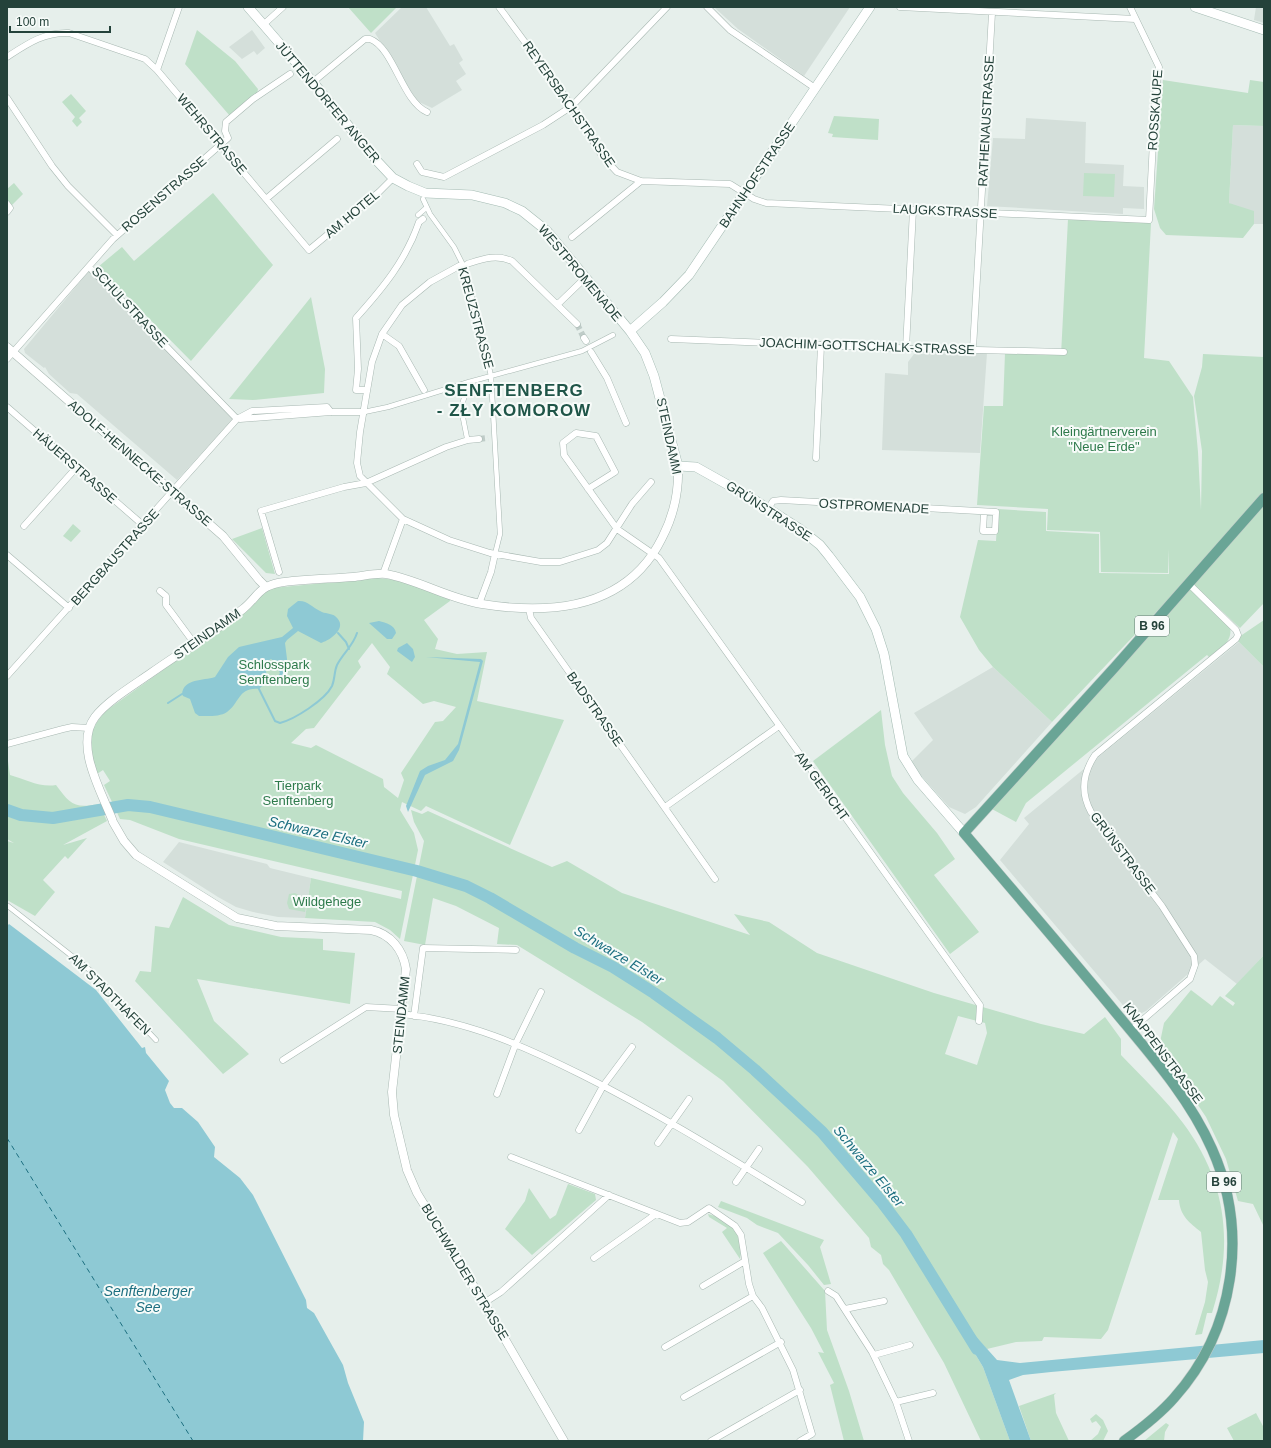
<svg xmlns="http://www.w3.org/2000/svg" width="1271" height="1448" viewBox="0 0 1271 1448" font-family="Helvetica,sans-serif">
<style>
.built{fill:#d4dfda}
.green{fill:#bfe0c8;fill-rule:evenodd}
.water{fill:#8ec9d4;fill-rule:evenodd}
.lines{fill:none;stroke-linecap:round;stroke-linejoin:round}
.stream{stroke:#8ec9d4;stroke-width:2}
.river{stroke:#8ec9d4;stroke-width:12}
.ferry{stroke:#1c6f80;stroke-width:1;stroke-dasharray:5 4;stroke-linecap:butt}
.minor-tunnel{stroke:#bfccc8;stroke-width:6;stroke-dasharray:6 3;stroke-linecap:butt}
.pedestrian-casing{stroke:#a8b8b2;stroke-width:5.5}
.minor-casing{stroke:#a8b8b2;stroke-width:7}
.tertiary-casing{stroke:#a8b8b2;stroke-width:9}
.secondary-casing{stroke:#a4bbb3;stroke-width:10}
.primary-casing{stroke:#c2cac8;stroke-width:11}
.pedestrian{stroke:#fff;stroke-width:4.5}
.minor{stroke:#fff;stroke-width:6}
.tertiary{stroke:#fff;stroke-width:8}
.secondary{stroke:#fff;stroke-width:9}
.primary{stroke:#6aa596;stroke-width:10}
.labels{text-anchor:middle;dominant-baseline:central;stroke-width:4;stroke-linejoin:round;paint-order:stroke}
.shield{fill:#f7fbf9;stroke:#637a73;stroke-width:1}
.shield-label{font-size:12px;font-weight:bold;fill:#24423a}
.street-label{font-size:13px;fill:#24423a;stroke:#f7fbf9}
.park-label{font-size:13px;fill:#2d7a4b;stroke:#f7fbf9}
.water-label{font-size:14px;font-style:italic;fill:#1c6f80;stroke:#f7fbf9}
.district-label{font-size:17px;font-weight:bold;letter-spacing:1px;fill:#1f5548;stroke:#f7fbf9}
</style>
<rect width="100%" height="100%" fill="#e6efeb"/>
<!-- built -->
<path class="built" d="M402,7H426L450,46L454,44L463,60L459,63L466,74L456,81L462,90L432,108L417,101L375,33Z
M714,7H850L804,76L738,29Z
M1256,7H1264V23L1254,20Z
M252,30L265,48L257,55L254,51L242,59L229,47Z
M1026,118L1086,122L1085,163L1124,165L1123,186L1144,187V209L1123,208V214L987,206L993,138L1025,139Z
M1233,125L1264,126V224H1254V220L1229,203Z
M89,271L234,418L177,480L77,394L70,393L49,374L45,367L44,368L25,353L24,349Z
M987,353L980,453L882,450L885,373L908,375V362L914,354Z
M1239,642L1264,667V955L1237,984L1205,959L1146,1011L1133,1017L1000,860L1029,824L1024,818Z
M993,667L1052,722L976,807L965,814L949,807L910,763L933,740L914,713Z
M179,842L267,864L270,868L311,878L305,918L278,917L253,912L236,907L218,897L163,862Z"/>
<!-- green -->
<path class="green" d="M348,7H397L371,33Z
M197,30L235,61L258,89L257,94L230,116L185,64Z
M1163,80L1248,93L1250,80L1264,82V126L1233,125L1229,203L1254,211V224L1243,238L1166,235L1160,228L1154,209Z
M71,94L86,111L79,118L82,122L77,127L72,121L75,117L62,102Z
M834,116L879,119L878,140L832,137L833,134L828,133Z
M1084,173L1115,174L1114,197L1083,196Z
M14,183L23,194L12,205L7,200V189Z
M213,193L273,265L191,361L98,267L122,247L134,261Z
M1068,219L1151,223L1144,358L1169,361L1193,397L1198,452L1201,510L1202,451L1194,396L1202,367L1203,354L1264,357V494L1219,546L1052,722L993,667L979,650L960,617L978,540L996,541L998,509L1046,512V531L1099,534V573L1169,574L1168,549V573L1101,572L1100,532L1047,530L1048,509L977,505L984,406H1003L1005,353L1061,355Z
M311,297L325,369L324,393L253,400L229,399Z
M1264,503V603L1240,628L1193,584Z
M73,524L81,531L71,542L63,536Z
M262,528L275,574L266,573L232,539Z
M377,578L397,580L450,598V601L424,620L438,639L435,649L457,654L487,652L477,701L564,720L510,845L426,806L421,811L402,802L400,810L414,833L418,850L400,939L390,930L375,922L305,918L311,878L401,899L402,891L179,839L130,820L120,819L104,785L110,781L103,770L97,774C89,747 85,732 107,710L250,608L256,598L272,588ZM372,643L390,667L387,674L423,704L434,701L456,707L443,721L435,722L401,773L404,780L398,798L384,787L383,779L316,745L311,748L291,743L306,729L314,728L361,667L358,661Z
M1190,587L1230,626C1233,642 1221,648 1209,657L1207,655L1026,803L1016,822L990,808Z
M1264,620V667L1236,639Z
M881,710L885,745L892,776L903,793L937,833L955,859L934,875L979,932L950,954L813,761Z
M7,754L10,775C24,779 41,788 56,785C70,804 74,809 99,804L107,821L63,845L87,838L68,859L65,856L43,880L55,892L35,916L7,900V841L14,843L7,839Z
M411,810L422,814L428,811L552,867L567,861L622,893L750,935L734,914L769,922L817,953L934,993L1041,1024L1084,1034L1105,1017L1121,1039V1055C1142,1077 1165,1099 1183,1123C1227,1182 1234,1244 1212,1313H1207L1202,1334L1195,1335L1205,1302L1208,1282L1205,1270L1201,1232C1190,1223 1180,1216 1179,1200H1158L1178,1139L1173,1132L1108,1330L1101,1339L1044,1337L1042,1341L1016,1342L987,1349L973,1334L965,1337L983,1367L1010,1441H981L944,1363L889,1270L883,1264L881,1255L871,1247L869,1238L808,1167L723,1081L642,1022L517,945L497,944L499,928L456,906L433,898L425,945L404,941L424,841L414,822ZM958,1016L985,1023L987,1033L977,1065L945,1054Z
M295,893L302,897H307L305,912L289,909L287,903L289,894Z
M183,897L229,925L281,937L323,939V950L355,953L350,1004L197,979L214,1021L249,1054L223,1074L135,981L140,971L151,972L155,926L169,928Z
M1264,955V1227L1253,1204L1238,1201L1226,1159L1206,1117L1159,1047L1164,1023L1191,990L1212,1006L1220,996L1233,1006L1235,1003L1225,996Z
M568,1184L595,1194L596,1200L532,1255L505,1229L525,1201L529,1188L550,1219L556,1215Z
M721,1201L824,1240L820,1247L831,1284L824,1285L808,1265L778,1233L757,1225L747,1218L718,1207Z
M708,1214C730,1219 745,1236 740,1259L722,1232L727,1228L709,1217Z
M781,1241L825,1291L827,1330L849,1391L864,1441H844L830,1385L834,1383L818,1352L824,1353L811,1328L763,1253Z
M1056,1393L1054,1395L1056,1413L1069,1441H1031L1019,1406Z
M1256,1413L1264,1428V1441H1234L1227,1428Z
M1096,1414L1103,1420L1108,1431L1103,1441H1090L1098,1434L1101,1427L1096,1421L1092,1423L1090,1419Z
M1166,1423L1169,1425L1165,1432L1164,1441H1144Z"/>
<!-- water -->
<path class="water" d="M298,601C307,600 312,607 320,611C325,614 331,613 335,616C349,627 331,640 321,643L298,631L287,640L285,643L288,667L284,678L279,681L266,682L259,689C238,687 240,703 227,712C220,717 207,716 199,716L195,713L190,699L183,696L182,694C184,678 203,681 215,677L228,657L239,647L282,637L293,628L287,616L288,609ZM271,659L275,662L280,673L277,678L271,679L267,677L265,666L268,661Z
M379,621C386,623 395,625 396,633L392,639H387L369,623Z
M407,643L413,649L415,657L412,662L397,651L398,648Z
M426,657L481,659L483,661L459,750L453,761L425,775L408,812L406,806L420,771L428,766L445,760L458,744L480,662Z
M9,924L96,990L142,1048L145,1047L146,1053L169,1081L165,1090L170,1103L174,1108H182L198,1122L215,1147L214,1157L240,1178L253,1195L306,1300L307,1308L314,1313L343,1365L348,1383L364,1422L363,1441H7V926Z
M973,1333L997,1360L1020,1363L1264,1340V1353L1051,1372L1023,1375L1009,1380L1031,1441H1010L983,1367L965,1337Z"/>
<g class="lines">
<!-- stream -->
<path class="stream" d="M338,633L346,642L349,649
M259,689L275,721L280,723C295,719 325,700 332,686C335,679 334,672 337,665C343,653 353,646 357,633
M168,703L182,694"/>
<!-- river -->
<path class="river" d="M7,810L21,815L53,818L128,805L150,807L417,871L466,886L490,898L575,948L613,967L654,993L717,1038L755,1070L822,1132L881,1201L906,1234L977,1349"/>
<!-- ferry -->
<path class="ferry" d="M7,1138L193,1441"/>
<!-- minor-tunnel -->
<path class="minor-tunnel" d="M577,324L584,338
M479,439L488,438"/>
<defs>
<path id="pedestrian" d="M423,199L430,214L454,247L463,265L479,323L491,376L500,534L495,554
M418,215L426,208
M364,412L388,407L469,382L582,351L613,335
M467,438L461,408L469,382
M8,906L91,971L156,1040"/>
<path id="minor" d="M179,7L157,70L309,250L379,192L393,178
M499,7L572,106L602,156L617,172L641,181L730,184L754,199L766,203L1149,220L1155,102L1159,67L1130,7
M707,7L730,30L815,88
M900,7L1135,19
M263,25L283,7
M7,57C27,44 44,32 69,33L145,59L157,70
M313,82L365,39H370C394,48 402,101 427,112
M7,98L52,166L68,186L117,235
M417,164L422,172L444,177L543,125L572,106L667,7
M266,199L337,139
M7,204L10,208L7,212
M572,237L641,181
M467,264C483,259 496,254 512,261L577,324
M459,266L430,282L402,305L382,334L372,362L360,432L357,463L360,476L403,519L449,540L490,553L541,562H560L598,550L607,543L632,504L651,482
M89,267L237,419
M558,304L585,278
M382,334L399,346L424,390
M584,338L586,341
M671,339L895,348L1064,352
M906,348L913,210
M973,349L992,13
M591,352L607,378L626,423
M7,359L113,239L228,138L225,131L226,122L253,99L290,74
M367,390H356L358,369L356,318C383,288 406,260 419,222L423,219
M7,407L143,525
M240,419L331,412H364
M816,458L821,345
M588,489L615,472L596,436L576,433L563,443L564,455L617,529L659,558L980,1005L979,1021
M768,509L773,501L781,500L996,512L995,531H983L984,512
M24,526L76,468
M7,555L69,608
M279,572L261,511L344,487L366,483L446,447L468,440L479,439
M383,574L403,519
M160,591L166,596V605L194,643
M479,604L491,572L495,554
M529,609L531,618L715,879
M7,676L237,419L252,411L327,407L331,412
M7,744L63,729L72,727L89,728
M665,807L779,726
M401,1014C466,1020 524,1046 582,1075C658,1113 730,1158 802,1202
M414,1016L423,948L516,950
M1131,1030L1190,979L1195,965L1194,956L1162,906L1091,812C1080,792 1083,773 1095,755L1236,639L1238,635L1236,630L1189,584
M283,1060L366,1007L402,1009
M497,1094L516,1043L541,992
M579,1130L603,1086L632,1047
M658,1143L689,1099
M511,1157L680,1223L688,1222L709,1208L735,1226L741,1235L749,1284L753,1296L762,1308L793,1370L812,1434L800,1441
M736,1182L759,1149
M594,1258L656,1214
M703,1286L745,1261
M828,1291L836,1296L872,1352L896,1402L909,1441
M484,1303L501,1292L609,1195
M845,1309L884,1301
M665,1347L753,1296
M874,1355L910,1345
M684,1397L781,1342
M896,1402L933,1393
M711,1441L800,1390"/>
<path id="tertiary" d="M7,347L223,536L259,580L265,586
M112,819C101,791 74,745 95,717C107,701 134,685 151,673C181,652 214,632 243,609C257,598 258,587 278,583C302,579 329,579 353,577C363,576 376,573 386,574C419,580 449,599 482,604C551,615 627,609 662,538C674,515 679,491 678,466
M113,822L124,841L136,855L237,918L276,926L371,930C391,934 403,950 406,969L392,1092L394,1115L407,1170L417,1193L484,1303L564,1441"/>
<path id="secondary" d="M248,7L313,82L377,161L393,178L408,186L425,193L472,195L505,203L522,211L547,231L630,331L645,353L654,376L678,466L696,467L753,499L800,529L820,545L829,556L860,597L876,629L884,654L903,756L918,780L964,833
M1195,7L1264,30
M630,331L663,302L689,275L870,7"/>
<path id="primary" d="M1124,1441C1142,1428 1160,1414 1174,1398C1235,1330 1249,1232 1212,1149C1190,1099 1152,1056 1117,1014C1067,953 1015,893 964,833L1115,667L1264,498"/>
</defs>
<!-- pedestrian casing -->
<use href="#pedestrian" class="pedestrian-casing"/>
<!-- minor casing -->
<use href="#minor" class="minor-casing"/>
<!-- tertiary casing -->
<use href="#tertiary" class="tertiary-casing"/>
<!-- secondary casing -->
<use href="#secondary" class="secondary-casing"/>
<!-- primary casing -->
<use href="#primary" class="primary-casing"/>
<!-- pedestrian -->
<use href="#pedestrian" class="pedestrian"/>
<!-- minor -->
<use href="#minor" class="minor"/>
<!-- tertiary -->
<use href="#tertiary" class="tertiary"/>
<!-- secondary -->
<use href="#secondary" class="secondary"/>
<!-- primary -->
<use href="#primary" class="primary"/>
</g>
<g class="labels">
<!-- shield labels -->
<g class="shield">
<rect x="1135" y="616" width="34" height="20" rx="3"/>
<rect x="1207" y="1172" width="34" height="20" rx="3"/>
</g>
<g class="shield-label">
<text x="1152" y="626">B 96</text>
<text x="1224" y="1182">B 96</text>
</g>
<!-- street labels -->
<g class="street-label">
<text transform="translate(328 102) rotate(50)">JÜTTENDORFER ANGER</text>
<text transform="translate(569 104) rotate(55)">REYERSBACHSTRASSE</text>
<text transform="translate(1155 110) rotate(-86)">ROSSKAUPE</text>
<text transform="translate(986 121) rotate(-87)">RATHENAUSTRASSE</text>
<text transform="translate(212 134) rotate(50)">WEHRSTRASSE</text>
<text transform="translate(757 175) rotate(-56)">BAHNHOFSTRASSE</text>
<text transform="translate(164 194) rotate(-41)">ROSENSTRASSE</text>
<text transform="translate(945 211) rotate(3)">LAUGKSTRASSE</text>
<text transform="translate(352 214) rotate(-40)">AM HOTEL</text>
<text transform="translate(580 273) rotate(50)">WESTPROMENADE</text>
<text transform="translate(130 307) rotate(47)">SCHULSTRASSE</text>
<text transform="translate(476 318) rotate(75)">KREUZSTRASSE</text>
<text transform="translate(867 346) rotate(2)">JOACHIM-GOTTSCHALK-STRASSE</text>
<text transform="translate(669 436) rotate(78)">STEINDAMM</text>
<text transform="translate(140 463) rotate(41)">ADOLF-HENNECKE-STRASSE</text>
<text transform="translate(75 466) rotate(41)">HÄUERSTRASSE</text>
<text transform="translate(874 506) rotate(3)">OSTPROMENADE</text>
<text transform="translate(769 511) rotate(33)">GRÜNSTRASSE</text>
<text transform="translate(115 557) rotate(-48)">BERGBAUSTRASSE</text>
<text transform="translate(207 634) rotate(-35)">STEINDAMM</text>
<text transform="translate(595 709) rotate(55)">BADSTRASSE</text>
<text transform="translate(822 786) rotate(54)">AM GERICHT</text>
<text transform="translate(1123 853) rotate(53)">GRÜNSTRASSE</text>
<text transform="translate(110 994) rotate(45)">AM STADTHAFEN</text>
<text transform="translate(401 1015) rotate(-84)">STEINDAMM</text>
<text transform="translate(1163 1053) rotate(53)">KNAPPENSTRASSE</text>
<text transform="translate(465 1272) rotate(59)">BUCHWALDER STRASSE</text>
</g>
<!-- park labels -->
<g class="park-label">
<text x="1104" y="431">Kleingärtnerverein<tspan x="1104" dy="15">"Neue Erde"</tspan></text>
<text x="274" y="664">Schlosspark<tspan x="274" dy="15">Senftenberg</tspan></text>
<text x="298" y="785">Tierpark<tspan x="298" dy="15">Senftenberg</tspan></text>
<text x="327" y="901">Wildgehege</text>
</g>
<!-- water labels -->
<g class="water-label">
<text transform="translate(318 832) rotate(13)">Schwarze Elster</text>
<text transform="translate(619 955) rotate(31)">Schwarze Elster</text>
<text transform="translate(869 1166) rotate(50)">Schwarze Elster</text>
<text x="148" y="1291">Senftenberger<tspan x="148" dy="16">See</tspan></text>
</g>
<!-- district labels -->
<g class="district-label">
<text x="514" y="390">SENFTENBERG<tspan x="514" dy="20">- ZŁY KOMOROW</tspan></text>
</g>
</g>
<!-- border -->
<rect width="1271" height="1448" fill="none" stroke="#24423a" stroke-width="16"/>
<!-- scale -->
<path d="M10 26v6h100v-6" fill="none" stroke="#24423a" stroke-width="2"/>
<text x="16" y="26" font-size="12" fill="#24423a" stroke="#f7fbf9" stroke-width="3" paint-order="stroke">100 m</text>
</svg>
